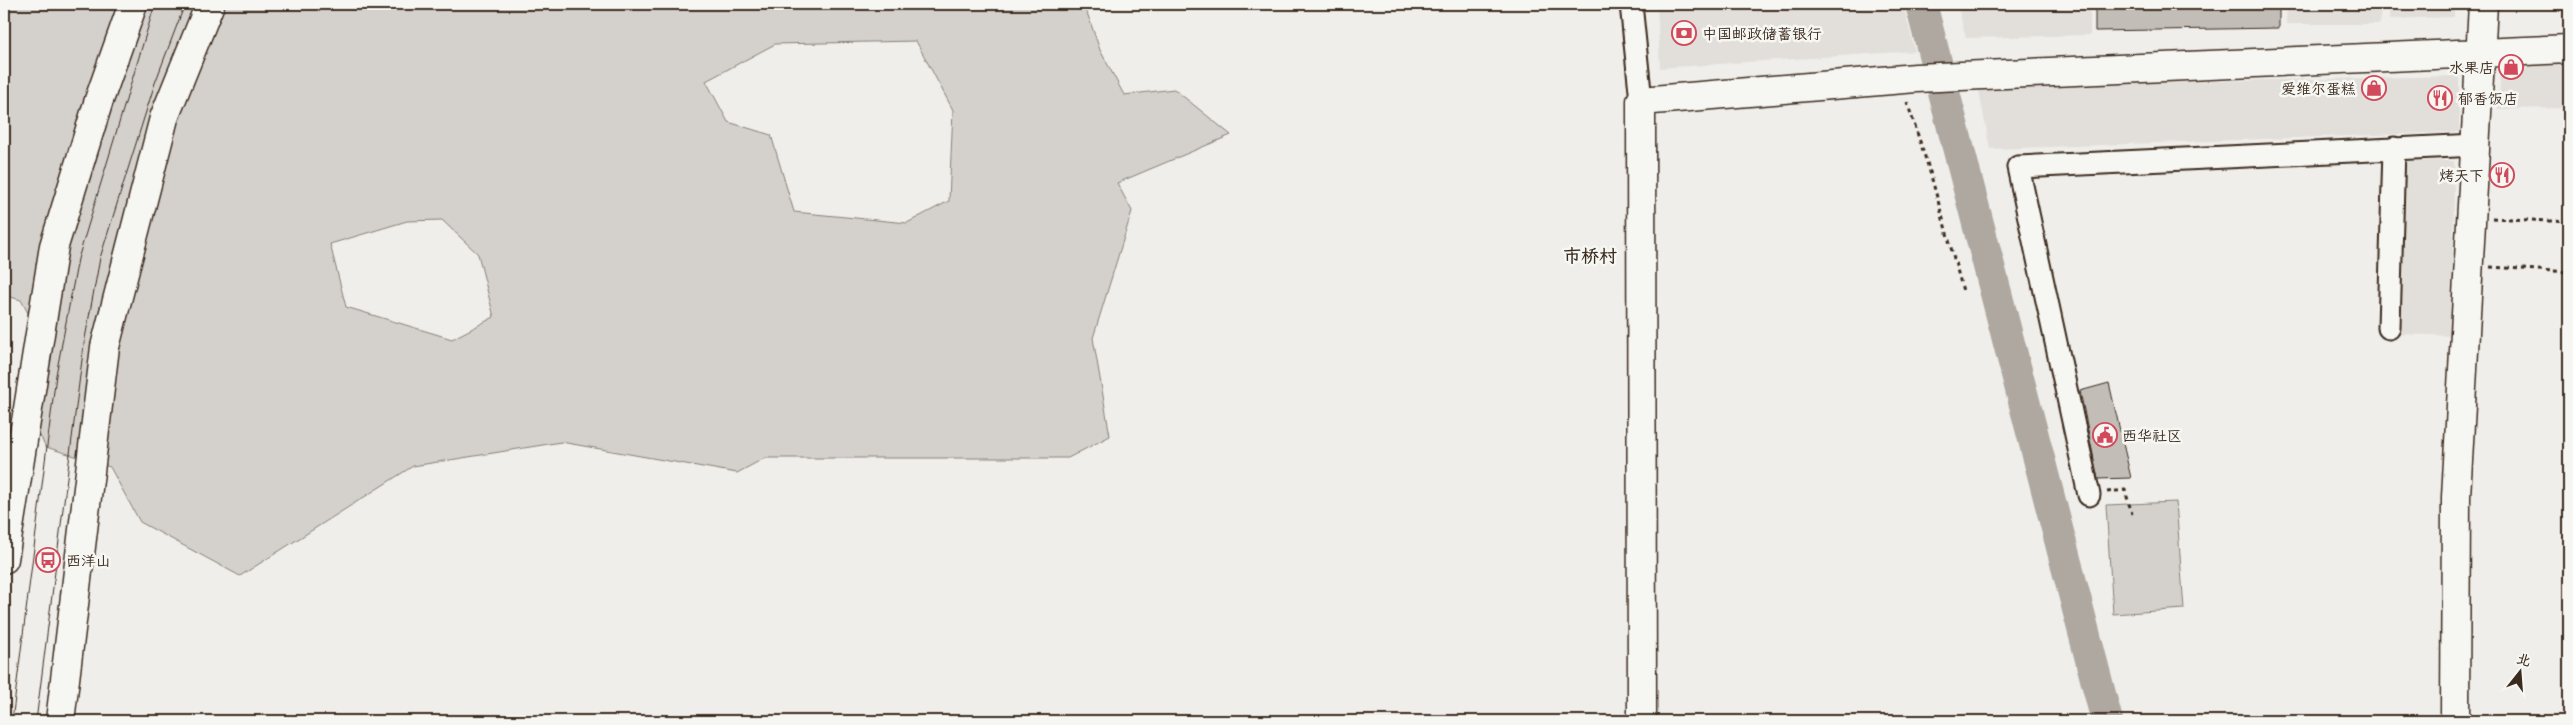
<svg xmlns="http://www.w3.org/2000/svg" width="2573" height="725" viewBox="0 0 2573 725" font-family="Delius,'LXGW WenKai TC',sans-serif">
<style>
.built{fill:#e2dfdb}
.green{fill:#d4d1cc;stroke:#887e75;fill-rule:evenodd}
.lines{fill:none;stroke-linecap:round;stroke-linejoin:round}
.river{stroke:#afa8a1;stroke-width:32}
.building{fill:#c2bdb7;stroke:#3b2a1e}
.street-casing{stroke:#3b2a1e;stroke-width:25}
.secondary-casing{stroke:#3b2a1e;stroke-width:31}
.path{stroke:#3b2a1e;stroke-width:3;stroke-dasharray:4 4;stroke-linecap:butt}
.street{stroke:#f6f6f2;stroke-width:21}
.secondary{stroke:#f6f6f2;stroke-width:28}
.tram{stroke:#3b2a1e;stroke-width:1}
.labels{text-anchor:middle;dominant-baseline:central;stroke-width:5;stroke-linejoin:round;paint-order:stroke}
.poi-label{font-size:15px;fill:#3b2a1e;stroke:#f6f6f2;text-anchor:start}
.quarter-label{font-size:18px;font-weight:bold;fill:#3b2a1e;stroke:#f6f6f2}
</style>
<rect width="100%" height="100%" fill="#efeeea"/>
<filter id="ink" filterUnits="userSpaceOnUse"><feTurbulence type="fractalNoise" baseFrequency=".02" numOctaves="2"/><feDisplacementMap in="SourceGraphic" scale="10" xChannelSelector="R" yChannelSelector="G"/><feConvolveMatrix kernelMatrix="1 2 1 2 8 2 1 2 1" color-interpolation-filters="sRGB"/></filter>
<g filter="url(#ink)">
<!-- built -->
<path class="built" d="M1657,4H1903L1915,51L1660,68Z
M1957,4H2090V35L1966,38Z
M2287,4H2381L2380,24H2286Z
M2389,4H2454V17L2390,19Z
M2569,58V108L2498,109L2502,59Z
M2459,76V132L1990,149L1978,86Z
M2402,161H2454L2453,336L2400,334Z"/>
<!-- green -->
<path class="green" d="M4,4H1084L1100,50L1124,95L1174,89L1231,135L1117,183L1132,211L1093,338L1110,436L1068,458H765L737,473L561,442L413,466L240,576L140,522L110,467L46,447L24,405L36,328L21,300L4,295ZM916,41L953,110L949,201L907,223L794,212L771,135L728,122L706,81L775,44ZM442,220L478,254L494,317L452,339L346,307L330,244L407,221Z
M2176,502L2184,609L2113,614L2106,505Z"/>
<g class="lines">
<!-- river -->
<path class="river" d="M1921,4L2107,721"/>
</g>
<!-- building -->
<path class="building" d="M2095,4H2279V28L2095,31Z
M2109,383L2131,478L2098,479L2080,391Z"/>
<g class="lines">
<defs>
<path id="street" d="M1631,4L1641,101
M2389,328L2394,148
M2089,495L2018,167L2476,145"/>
<path id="secondary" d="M4,559L54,246L99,100L133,4
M60,721L105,347L164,118L210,4
M1642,721L1641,101L1916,78L2569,49
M2455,721L2456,497L2483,4"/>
</defs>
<!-- street casing -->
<use href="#street" class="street-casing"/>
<!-- secondary casing -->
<use href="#secondary" class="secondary-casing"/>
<!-- path -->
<path class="path" d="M1907,102L1930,172L1963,291
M2492,218L2569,222
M2490,267L2569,272
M2107,492L2125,490L2132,514"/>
<!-- street -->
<use href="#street" class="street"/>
<!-- secondary -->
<use href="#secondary" class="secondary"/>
<!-- tram -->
<path class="tram" d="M12,721L56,375L78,259L155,4
M36,721L84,344L100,258L155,83L185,4"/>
</g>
</g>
<!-- icons -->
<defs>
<symbol id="bank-ring" viewBox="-11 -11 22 22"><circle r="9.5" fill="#f6f6f2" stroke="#d1495b" stroke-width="1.5"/><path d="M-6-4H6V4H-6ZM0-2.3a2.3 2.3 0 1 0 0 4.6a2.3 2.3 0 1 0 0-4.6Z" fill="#d1495b"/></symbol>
<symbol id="shop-ring" viewBox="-11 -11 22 22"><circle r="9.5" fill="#f6f6f2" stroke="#d1495b" stroke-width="1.5"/><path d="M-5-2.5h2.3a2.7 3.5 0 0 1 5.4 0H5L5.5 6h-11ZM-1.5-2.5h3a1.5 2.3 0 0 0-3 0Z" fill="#d1495b"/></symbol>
<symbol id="restaurant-ring" viewBox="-11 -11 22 22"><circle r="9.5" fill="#f6f6f2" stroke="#d1495b" stroke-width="1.5"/><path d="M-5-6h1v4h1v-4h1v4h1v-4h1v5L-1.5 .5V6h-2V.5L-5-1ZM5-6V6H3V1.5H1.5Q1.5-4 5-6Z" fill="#d1495b"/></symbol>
<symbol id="civic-ring" viewBox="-11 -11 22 22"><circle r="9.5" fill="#f6f6f2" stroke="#d1495b" stroke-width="1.5"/><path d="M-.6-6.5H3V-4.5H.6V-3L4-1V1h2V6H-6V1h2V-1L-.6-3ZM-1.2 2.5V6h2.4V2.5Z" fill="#d1495b"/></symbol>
<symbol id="bus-ring" viewBox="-11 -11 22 22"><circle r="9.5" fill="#f6f6f2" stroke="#d1495b" stroke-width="1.5"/><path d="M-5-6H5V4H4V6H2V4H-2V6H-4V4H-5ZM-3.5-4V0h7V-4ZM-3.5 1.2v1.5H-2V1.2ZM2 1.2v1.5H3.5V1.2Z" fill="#d1495b"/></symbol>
</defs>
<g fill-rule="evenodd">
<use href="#bank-ring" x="1670" y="19" width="28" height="28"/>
<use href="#shop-ring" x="2497" y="53" width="28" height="28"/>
<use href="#shop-ring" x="2360" y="74" width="28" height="28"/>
<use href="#restaurant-ring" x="2426" y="84" width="28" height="28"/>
<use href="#restaurant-ring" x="2488" y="161" width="28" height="28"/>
<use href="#civic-ring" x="2091" y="421" width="28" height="28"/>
<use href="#bus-ring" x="34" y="546" width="28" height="28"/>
</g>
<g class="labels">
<!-- poi labels -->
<g class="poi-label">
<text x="1702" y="33">中国邮政储蓄银行</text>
<text x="2494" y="67" text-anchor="end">水果店</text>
<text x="2356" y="88" text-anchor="end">爱维尔蛋糕</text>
<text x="2458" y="98">郁香饭店</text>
<text x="2484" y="175" text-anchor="end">烤天下</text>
<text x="2122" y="435">西华社区</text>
<text x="66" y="560">西洋山</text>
</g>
<!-- quarter labels -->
<g class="quarter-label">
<text x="1590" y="255">市桥村</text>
</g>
</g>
<!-- margin -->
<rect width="2573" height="725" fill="none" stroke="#f6f6f2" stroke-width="20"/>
<rect x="10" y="10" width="2553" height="705" fill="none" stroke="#3b2a1e" stroke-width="2" filter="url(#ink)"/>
<!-- north arrow -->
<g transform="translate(2520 672) rotate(17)" stroke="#f6f6f2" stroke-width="4" paint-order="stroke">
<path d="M0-4L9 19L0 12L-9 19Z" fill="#3b2a1e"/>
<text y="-8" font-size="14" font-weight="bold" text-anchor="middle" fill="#3b2a1e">北</text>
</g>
</svg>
